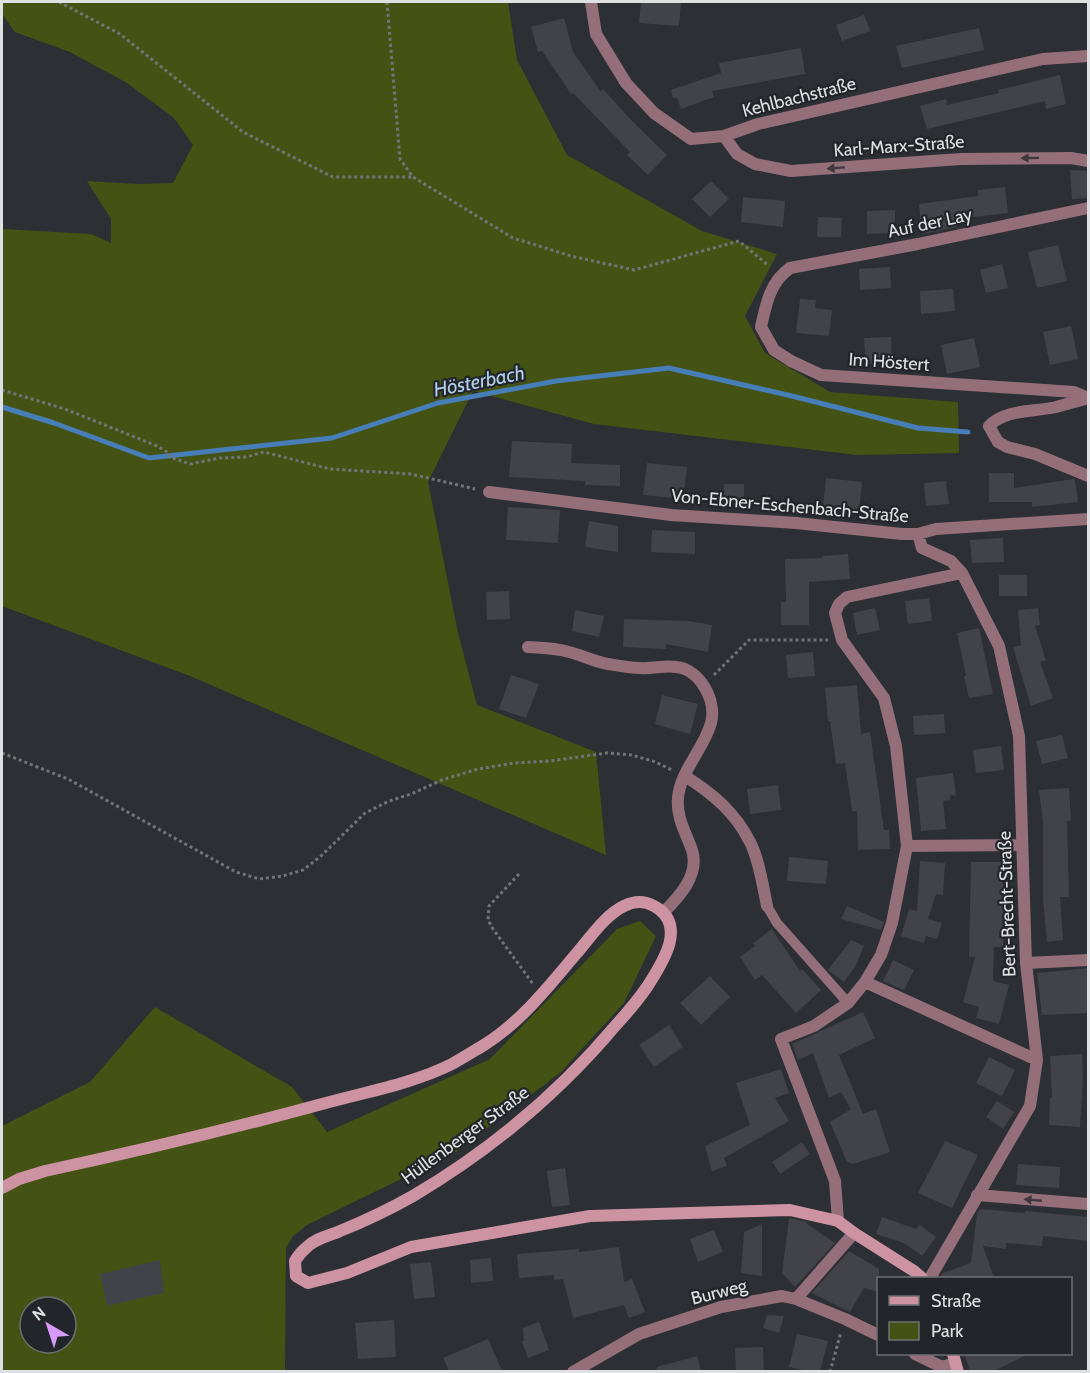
<svg xmlns="http://www.w3.org/2000/svg" width="1090" height="1373" viewBox="0 0 1090 1373" font-family="Cabin,sans-serif">
<style>
.green{fill:#445314;fill-rule:evenodd}
.lines{fill:none;stroke-linecap:round;stroke-linejoin:round}
.stream{stroke:#477eb8;stroke-width:5}
.building{fill:#424348}
.path{stroke:#727478;stroke-width:3;stroke-dasharray:3 3;stroke-linecap:butt}
.lane{stroke:#946f79;stroke-width:10}
.street{stroke:#946f79;stroke-width:12}
.secondary{stroke:#cd93a3;stroke-width:12}
.oneway{fill:#3e383d}
.labels{text-anchor:middle;dominant-baseline:central;stroke-width:4.5;stroke-linejoin:round;paint-order:stroke}
.street-label{font-size:18px;fill:#dee0e2;stroke:#222529}
.water-label{font-size:20px;font-style:italic;fill:#b2cfef;stroke:#222529}
</style>
<rect width="100%" height="100%" fill="#2c2f33"/>
<!-- green -->
<path class="green" d="M2,2H508L517,60L567,155L702,231L777,254L745,316L765,353L830,392L958,402L959,453L857,455L594,424L473,391L428,482L458,633L477,705L596,752L606,855L190,676L2,606V229L91,234L111,243V219L87,181L138,184L173,183L193,145L174,118L127,83L70,52L15,32L2,14Z
M640,921L656,936L624,1003L561,1072L456,1152L307,1225L293,1236L286,1248L285,1371L2,1372V1126L90,1082L155,1007L292,1087L327,1132L490,1059L617,929ZM30,1307H66V1343H30Z"/>
<g class="lines">
<!-- stream -->
<path class="stream" d="M2,407L54,423L149,458L332,438L438,403L556,381L669,368L792,396L918,428L968,432"/>
</g>
<!-- building -->
<path class="building" d="M641,2H681L679,26L639,23Z
M864,15L870,31L842,41L836,25Z
M564,18L573,52L601,92L603,89L632,121L667,155L648,175L627,155L630,152L573,93L571,94L542,51L538,52L531,27Z
M979,28L984,50L902,68L896,46Z
M801,48L805,74L712,91L714,97L681,109L677,98H673L671,90L721,73L719,63Z
M1060,75L1066,104L1046,109L1045,101L927,129L920,106L946,99L947,105L999,93L998,90Z
M1070,170L1089,171V198L1072,199Z
M711,181L729,199L710,217L692,199Z
M1005,187L1008,213L957,219V227L922,234L919,204L978,196V190Z
M743,197L785,201L783,227L741,222Z
M895,210V233L867,234V211Z
M818,217L842,218L841,237H817Z
M1058,245L1067,281L1037,288L1028,252Z
M1002,264L1008,288L986,293L980,270Z
M890,267L891,288L860,290L859,269Z
M953,289L955,311L921,314L920,291Z
M800,299L816,300L815,308L832,310L829,336L796,333Z
M1071,326L1078,359L1050,365L1043,332Z
M891,337L892,363L866,364L864,338Z
M974,338L980,367L947,374L941,345Z
M512,441L572,444L571,463L620,465V486L585,485V481L509,477Z
M647,463L687,467L683,499L643,495Z
M989,473H1014V488L1073,479L1075,480L1078,502L1032,507V502H989Z
M826,478L862,482L859,511L823,507Z
M946,481L949,504L926,506L924,483Z
M724,484H744V506L724,505Z
M508,507L560,510L558,543L506,540Z
M589,521L618,526V552L585,547Z
M652,530L695,532V554L651,552Z
M1003,538L1004,562L972,563L970,540Z
M848,554L850,579L809,582V625H781V602H786L785,559L823,558V556Z
M999,575H1027V596H999Z
M509,591L510,619L487,620L486,592Z
M929,598L932,621L908,624L905,601Z
M875,608L880,630L857,635L853,613Z
M1038,608L1040,625L1035,626L1046,660L1040,662L1053,698L1031,706L1013,647L1021,645L1018,610Z
M575,610L604,616L599,637L572,631Z
M624,619L689,621L712,625L708,652L666,644V649L623,647Z
M979,628L993,694L969,698L964,676H966L957,633Z
M813,652L815,676L788,678L786,655Z
M511,675L539,684L526,718L499,709Z
M857,685L861,734L870,732L884,830H889L890,849L858,850L857,811H852L845,763L836,764L830,721H828L825,688Z
M662,695L698,704L690,734L655,724Z
M944,714L945,733L914,735L913,716Z
M1062,735L1068,758L1042,764L1036,741Z
M1001,746L1004,770L976,773L973,750Z
M953,773L956,796L950,795V800L943,801L946,829L921,831L916,778Z
M778,785L781,810L750,814L747,789Z
M1069,788L1071,821H1067L1069,897H1060L1063,940L1047,942L1043,900V823L1039,790Z
M789,857L828,861L826,884L787,881Z
M920,861L945,863L943,895L936,894L928,919L942,923L937,939L926,936L924,943L901,936L909,909L917,911Z
M971,862H1003V947H994L993,981L1009,985L999,1024L976,1018L979,1007L963,1002L975,957H969Z
M847,906L884,922L881,930L841,919Z
M772,929L800,971L802,969L821,990L796,1013L762,975L755,980L740,957L755,946L753,943Z
M851,940L864,946L855,967L844,982L828,970Z
M893,960L914,970L904,990L883,981Z
M1089,968V1013L1042,1015L1037,973Z
M710,976L730,997L701,1025L680,1003Z
M863,1012L875,1038L839,1055L863,1114L876,1109L890,1152L853,1164L847,1162L830,1122L851,1109L841,1092L829,1098L813,1053L798,1060L792,1044Z
M669,1025L683,1047L654,1067L639,1045Z
M1082,1054L1083,1078L1080,1127L1049,1125L1050,1098H1052L1050,1056Z
M989,1057L1015,1070L1002,1096L976,1083Z
M781,1069L789,1093L775,1098L789,1121L724,1158L727,1166L712,1171L705,1146L750,1125L736,1083Z
M997,1101L1014,1112L1003,1129L986,1117Z
M945,1141L978,1155L952,1208L918,1193Z
M802,1142L810,1154L780,1174L772,1162Z
M1018,1164L1060,1167L1059,1188L1016,1185Z
M565,1168L570,1205L552,1207L547,1171Z
M980,1209L1025,1213V1211L1089,1217V1241L1043,1236L1042,1246L1006,1243V1249L983,1246L994,1278H939L943,1273L971,1263L977,1214Z
M882,1217L916,1229L920,1225L936,1237L922,1256L904,1243L876,1234Z
M789,1218L807,1222V1224L835,1243L795,1287L782,1273Z
M762,1224V1276L741,1273L744,1232Z
M714,1230L723,1252L698,1262L690,1239Z
M619,1247L624,1282L632,1279L645,1312L629,1318L624,1305L573,1318L563,1279L554,1280V1275L519,1278L517,1254L579,1249V1252Z
M849,1251L879,1269V1292L864,1288L850,1312L812,1293Z
M491,1258L493,1281L471,1283L470,1260Z
M160,1260L164,1293L107,1306L100,1274Z
M431,1262L435,1297L414,1299L410,1264Z
M767,1315L784,1316L779,1333L763,1328Z
M394,1320L396,1357L358,1359L355,1323Z
M539,1322L549,1350L528,1358L522,1341H524L523,1328Z
M797,1334L828,1341L820,1371H807L789,1367Z
M488,1339L502,1371H449L443,1358Z
M763,1347L764,1371H736L735,1348Z
M964,1353H1031L993,1371H970Z
M697,1356L701,1371H657V1367Z"/>
<g class="lines">
<!-- path -->
<path class="path" d="M59,2L120,34L243,132L333,177H412
M387,2L400,159L413,177L513,238L571,256L634,270L739,241L769,266
M2,390L65,409L157,446L169,453L170,457L190,464L220,458L246,457L264,452L330,469L411,474L475,489
M714,675L749,640H828
M2,753L68,779L236,872L259,879L283,876L303,870L321,856L365,813L389,801L411,794L442,780L478,769L514,763L550,761L607,753L631,755L653,761L672,770
M519,874L489,906L488,920L493,929L533,984
M830,1372L841,1332"/>
<!-- lane -->
<path class="lane" d="M767,906L777,923L848,1003"/>
<!-- street -->
<path class="street" d="M591,2L596,34L626,83L654,113L691,139L724,136L758,124L1043,59L1088,56
M724,136L737,154L755,164L791,171L961,159L1071,158L1088,161
M1088,398L1074,392L821,375L791,361L774,350L761,327C766,304 770,282 790,268L918,244L1088,208
M1088,398C1078,401 1067,404 1056,407C1035,412 1005,409 989,426L998,442L1007,447L1035,454L1088,476
M489,492L671,515L796,523L902,534H918L936,529L1088,519
M918,534L922,548L951,561L962,573L999,646L1019,736L1026,963L1037,1060L1030,1106L930,1278
M528,647C541,648 556,648 569,652C582,655 595,662 608,664C619,666 629,668 640,668C652,669 665,665 676,667C700,669 717,701 711,723C704,749 680,771 678,798C676,817 686,833 692,850C700,875 679,897 663,913
M685,776C713,794 735,812 750,842C759,859 763,887 767,906
M907,846L1022,845
M1026,963L1088,960
M865,982L1037,1060
M977,1195L1088,1204
M838,1221L835,1181L781,1039L814,1026L848,1003L865,982L881,955L892,923L907,846L896,746L884,698L842,640L835,613L839,604L847,597L962,573
M796,1299L854,1233
M915,1354L942,1367L955,1363
M573,1372L639,1334L721,1307L782,1296L796,1299L845,1319L878,1335"/>
<!-- secondary -->
<path class="secondary" d="M2,1188L19,1179L45,1171C138,1151 230,1129 322,1104C365,1092 412,1084 452,1064C463,1058 474,1051 484,1045C521,1022 549,986 576,954C590,938 605,915 624,906C634,901 645,901 654,906C689,925 661,965 647,987C638,1000 627,1013 616,1025C559,1093 489,1151 413,1196C390,1209 365,1221 340,1231C329,1236 316,1238 307,1247C302,1251 298,1256 295,1261L296,1276L308,1283L347,1273L411,1247L590,1216L790,1210L838,1221L854,1233L914,1271L922,1278
M953,1354L958,1372"/>
</g>
<!-- one-way arrows -->
<defs><path id="oneway-solid" d="M-6-.8H1V-3.2L6.5 0L1 3.2V.8H-6Z" transform="scale(1.5)"/></defs>
<g class="oneway">
<use href="#oneway-solid" transform="translate(1030 158) rotate(179)"/>
<use href="#oneway-solid" transform="translate(836 168) rotate(176)"/>
<use href="#oneway-solid" transform="translate(1033 1200) rotate(-175)"/>
</g>
<g class="labels">
<!-- street labels -->
<g class="street-label">
<text transform="translate(799 97) rotate(-14)">Kehlbachstraße</text>
<text transform="translate(899 146) rotate(-4)">Karl-Marx-Straße</text>
<text transform="translate(930 223) rotate(-12)">Auf der Lay</text>
<text transform="translate(889 362) rotate(4)">Im Höstert</text>
<text transform="translate(790 506) rotate(5)">Von-Ebner-Eschenbach-Straße</text>
<text transform="translate(1007 904) rotate(-92)">Bert-Brecht-Straße</text>
<text transform="translate(465 1135) rotate(-36)">Hüllenberger Straße</text>
<text transform="translate(719 1292) rotate(-14)">Burweg</text>
</g>
<!-- water labels -->
<g class="water-label">
<text transform="translate(479 381) rotate(-11)">Hösterbach</text>
</g>
</g>
<!-- border -->
<rect width="1090" height="1373" fill="none" stroke="#dee0e2" stroke-width="6"/>
<!-- legend -->
<rect x="877" y="1277" width="195" height="78" fill="#222529" stroke="#6d7073" stroke-width="1.5"/>
<rect x="889" y="1296" width="30" height="9" fill="#cd93a3" stroke="#6d7073" stroke-width="1.5"/>
<text x="931" y="1307" font-size="18" fill="#dee0e2">Straße</text>
<rect x="889" y="1322" width="30" height="18" fill="#445314" stroke="#6d7073" stroke-width="1.5"/>
<text x="931" y="1337" font-size="18" fill="#dee0e2">Park</text>
<!-- north arrow -->
<g transform="translate(48 1325) rotate(321)"><circle r="28" fill="#222529" stroke="#6d7073" stroke-width="1.5"/>
<path d="M0-4.5L10 22L0 15L-10 22Z" fill="#d89af8"/>
<text y="-9" font-size="16" font-weight="bold" text-anchor="middle" fill="#dee0e2">N</text>
</g>
</svg>
